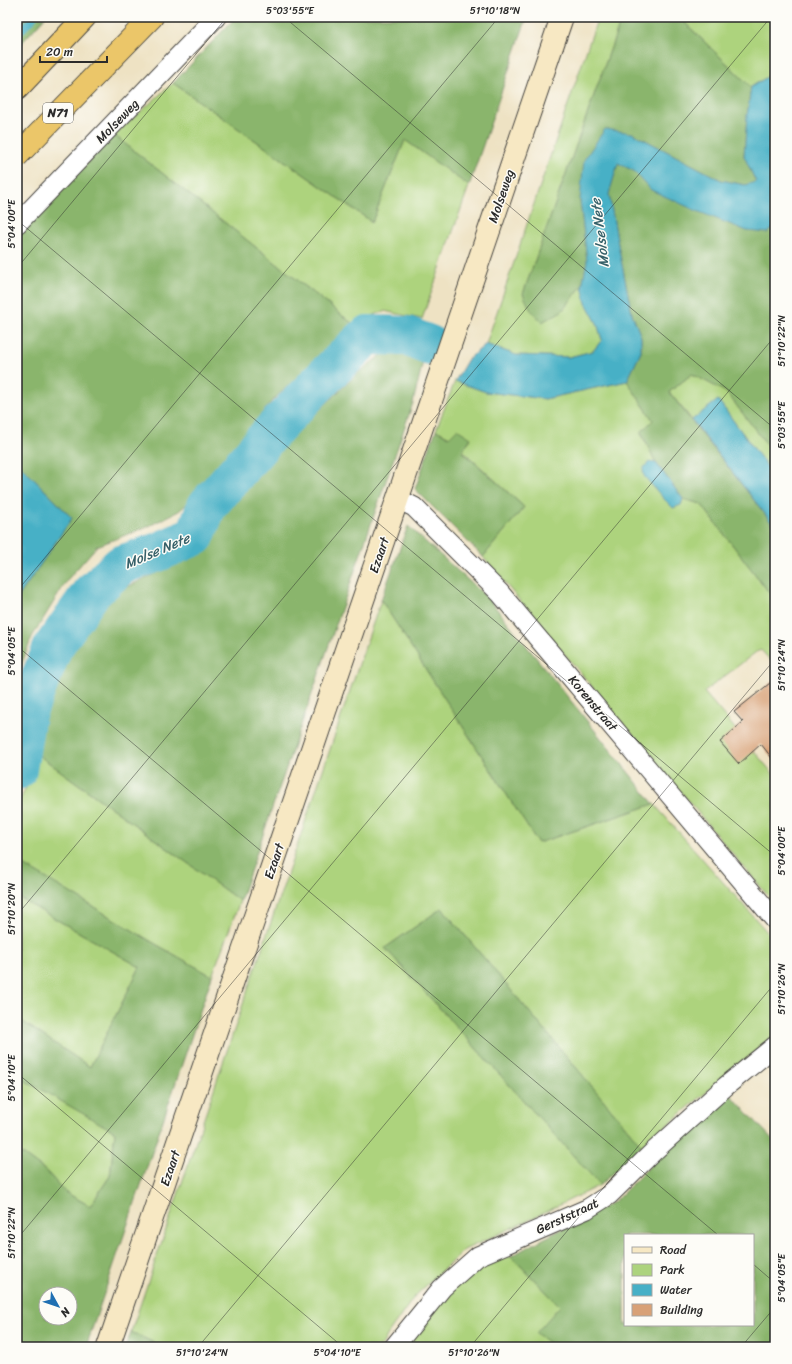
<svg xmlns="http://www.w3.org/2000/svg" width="792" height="1364" viewBox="0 0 792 1364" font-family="Sriracha,sans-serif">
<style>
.green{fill:#add37d;stroke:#6c7f54}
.forest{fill:#8ab56c;stroke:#5a704c;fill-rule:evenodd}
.water{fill:#47b0c6;stroke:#396e78}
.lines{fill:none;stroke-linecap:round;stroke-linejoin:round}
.stream{stroke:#47b0c6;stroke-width:7}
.river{stroke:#47b0c6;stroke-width:40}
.building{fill:#d8a177}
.street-casing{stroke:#484642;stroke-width:21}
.secondary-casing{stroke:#484642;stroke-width:24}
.highway-casing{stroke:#484642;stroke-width:24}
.street{stroke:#fff;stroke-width:19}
.secondary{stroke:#f7e8c3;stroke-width:22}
.highway{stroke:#ebc669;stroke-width:22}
.ticks{fill:none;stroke:#2b2b2b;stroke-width:1;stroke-opacity:0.45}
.labels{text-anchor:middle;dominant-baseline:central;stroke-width:3;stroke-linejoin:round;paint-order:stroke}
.shield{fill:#fdfcf7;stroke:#6a6a68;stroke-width:1}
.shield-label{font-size:12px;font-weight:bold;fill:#2b2b2b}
.street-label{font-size:13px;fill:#2b2b2b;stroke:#fdfcf7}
.water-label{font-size:14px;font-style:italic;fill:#366069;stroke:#fdfcf7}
.neatline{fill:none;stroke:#2b2b2b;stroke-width:1.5}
.ticks-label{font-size:10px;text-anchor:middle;fill:#2b2b2b}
</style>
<rect width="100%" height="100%" fill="#fdfcf7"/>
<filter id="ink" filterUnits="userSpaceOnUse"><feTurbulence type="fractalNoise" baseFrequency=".025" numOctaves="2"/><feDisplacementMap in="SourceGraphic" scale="8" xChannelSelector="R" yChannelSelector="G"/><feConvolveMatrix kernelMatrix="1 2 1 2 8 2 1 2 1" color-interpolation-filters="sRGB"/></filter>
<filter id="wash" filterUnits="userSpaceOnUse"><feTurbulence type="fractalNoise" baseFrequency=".012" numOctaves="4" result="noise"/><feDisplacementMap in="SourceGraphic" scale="16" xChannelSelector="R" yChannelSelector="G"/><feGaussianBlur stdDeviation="0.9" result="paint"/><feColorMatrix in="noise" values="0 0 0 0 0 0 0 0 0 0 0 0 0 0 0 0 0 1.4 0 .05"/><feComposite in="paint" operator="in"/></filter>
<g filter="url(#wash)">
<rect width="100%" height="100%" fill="#eee2c3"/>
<!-- green -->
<path class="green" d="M598,17H622L523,294L562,311L582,286L586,303L597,323L602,340L593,351L569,357L516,355L486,344Z
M679,17H775V72L751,87Z
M173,83L372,222L405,140L469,186L422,319L384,311L353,324L114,135Z
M692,374L726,392L775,455V477L718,400L692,420L669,392Z
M455,381L486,392L545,399L627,381L653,420L641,433L656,463H649L643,469L681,505L683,499L701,504L775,600V665L760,649L704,692L775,776V904L483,557L524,507L462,450L471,439L450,437L436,430Z
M381,600L538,843L654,804L775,941V1035L642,1146L442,908L385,948L600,1185L527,1221L464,1250L414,1297L388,1334L381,1347H163L131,1332Z
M30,749L240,901L212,976L152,942L17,861V806L31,777Z
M17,897L140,967L90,1067L17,1018Z
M17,1076L115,1131L110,1176L90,1206L65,1192L46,1171L24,1155L17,1154Z
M511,1256L560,1306L537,1333L554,1347H403L446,1295L489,1260Z"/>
<!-- forest -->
<path class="forest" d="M23,17H45L17,48V23Z
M236,17H527L469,186L405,140L372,222L173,83Z
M622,17H679L751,87L747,116L744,156L756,182L745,185L721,180L632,133L580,200L587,261L582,286L562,311L542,322L530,309L523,294Z
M114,135L353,324L272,401L199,493L179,511L147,527L97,546L68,579L32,637L17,676V599L72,518L17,462V236Z
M618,163L634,171L651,190L768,233L775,226V455L726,392L692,374L669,392L775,527V600L701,504L683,499L656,463L641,432L653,420L627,381L641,352V337L632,314L619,250L609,194Z
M409,346L425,353L413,403L240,901L30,749L44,701L72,645L108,596L152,575L200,548L232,505L289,439L359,372L389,349Z
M457,429L471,438L462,451L524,507L483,557L415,489L436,430L449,437Z
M408,526L488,598L654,804L538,843L381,600Z
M17,861L152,942L212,976L86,1347H17V1154L24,1155L46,1171L65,1192L90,1206L110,1176L115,1132L17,1076V1018L90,1067L140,967L17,897ZM46,1294H70V1318H46Z
M442,908L642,1146L600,1185L385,948Z
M729,1093L775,1142V1347H554L536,1333L560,1306L511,1256L615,1201L680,1136ZM625,1235H753V1325H625Z
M131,1332L163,1347H126Z"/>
<!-- water -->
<path class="water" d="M775,72V226L768,233L747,231L697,211L651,190L634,171L618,163L609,194L619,250L632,314L641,337V352L627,381L545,399L486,392L455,381L468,359L486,344L516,355L569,357L593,351L602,340L597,323L586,303L582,286L587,261L580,200L584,160L605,129L632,133L721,180L745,185L756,182L744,156L747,116L751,87Z
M718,400L775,477V527L692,420Z
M17,462L72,518L17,599Z
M649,462L656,463L683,499L681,505L673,508L663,498L644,476L643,469Z"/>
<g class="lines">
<!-- stream -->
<path class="stream" d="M17,35L34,17"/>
<!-- river -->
<path class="river" d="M17,770L26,714L53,647L91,593L121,565L158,552L195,536L207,506L275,428L326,375L368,335L407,336L430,345"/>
</g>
<g id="blocks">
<!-- building -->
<path class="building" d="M775,679V762L761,744L739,764L720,742L743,722L734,712Z"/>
</g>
</g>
<g filter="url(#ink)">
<use href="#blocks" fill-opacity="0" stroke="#484642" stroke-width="1"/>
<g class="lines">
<defs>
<path id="street" d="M17,224L216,17
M398,499L414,507L500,593L775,920
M394,1347L442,1288L478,1256L587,1209L609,1195L653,1152L726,1086L775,1046"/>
<path id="secondary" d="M108,1347L562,17"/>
<path id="highway" d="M17,89L85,17
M17,156L152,17"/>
</defs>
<!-- street casing -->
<use href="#street" class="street-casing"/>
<!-- secondary casing -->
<use href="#secondary" class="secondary-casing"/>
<!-- highway casing -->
<use href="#highway" class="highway-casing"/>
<!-- street -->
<use href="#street" class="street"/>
<!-- secondary -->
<use href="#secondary" class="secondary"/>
<!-- highway -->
<use href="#highway" class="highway"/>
</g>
</g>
<!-- ticks -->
<path class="ticks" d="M284,17L775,429M17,220L775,856M17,268L227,17M17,591L499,17M17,646L718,1235M17,915L771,17M17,1073L343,1347M17,1239L775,336M753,1264L775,1283M198,1347L775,659M470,1347L775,983M741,1347L775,1307"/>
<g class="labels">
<!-- shield labels -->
<rect class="shield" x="43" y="103" width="30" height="20" rx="3"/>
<g class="shield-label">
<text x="58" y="113">N71</text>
</g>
<!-- street labels -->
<g class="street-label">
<text transform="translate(117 121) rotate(-46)">Molseweg</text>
<text transform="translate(501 196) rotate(-71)">Molseweg</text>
<text transform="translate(379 555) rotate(-71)">Ezaart</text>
<text transform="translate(593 703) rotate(50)">Korenstraat</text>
<text transform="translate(274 861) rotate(-71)">Ezaart</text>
<text transform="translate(170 1168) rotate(-71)">Ezaart</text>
<text transform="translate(567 1216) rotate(-25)">Gerststraat</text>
</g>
<!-- water labels -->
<g class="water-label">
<text transform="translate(600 233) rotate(-97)">Molse Nete</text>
<text transform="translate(157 551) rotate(-23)">Molse Nete</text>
</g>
</g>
<!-- margin -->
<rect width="792" height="1364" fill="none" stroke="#fdfcf7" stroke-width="44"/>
<!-- legend -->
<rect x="624" y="1234" width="130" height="92" fill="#fdfcf7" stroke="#a9a8a5"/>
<rect x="632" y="1247" width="20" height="6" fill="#f7e8c3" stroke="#a9a8a5"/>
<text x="660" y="1254" font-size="12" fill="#2b2b2b">Road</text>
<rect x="632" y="1264" width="20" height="12" fill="#add37d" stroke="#a9a8a5"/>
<text x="660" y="1274" font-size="12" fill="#2b2b2b">Park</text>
<rect x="632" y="1284" width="20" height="12" fill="#47b0c6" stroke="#a9a8a5"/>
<text x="660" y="1294" font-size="12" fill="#2b2b2b">Water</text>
<rect x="632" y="1304" width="20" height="12" fill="#d8a177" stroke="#a9a8a5"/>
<text x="660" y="1314" font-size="12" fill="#2b2b2b">Building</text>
<!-- north arrow -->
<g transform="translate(58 1306) rotate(130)"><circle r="19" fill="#fdfcf7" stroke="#a9a8a5"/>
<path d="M0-3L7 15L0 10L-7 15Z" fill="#1f6fb2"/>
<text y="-6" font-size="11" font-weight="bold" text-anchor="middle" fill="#2b2b2b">N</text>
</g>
<!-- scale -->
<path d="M40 56v6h67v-6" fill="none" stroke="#2b2b2b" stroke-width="2"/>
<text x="46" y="56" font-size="12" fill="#2b2b2b" stroke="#fdfcf7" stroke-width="3" paint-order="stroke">20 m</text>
<rect x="22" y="22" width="748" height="1320" class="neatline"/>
<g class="ticks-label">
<text x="290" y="14">5°03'55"E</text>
<text x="495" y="14">51°10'18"N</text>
<text transform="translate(11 224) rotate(-90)" y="4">5°04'00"E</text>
<text transform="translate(781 341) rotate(-90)" y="4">51°10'22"N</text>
<text transform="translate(781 425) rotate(-90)" y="4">5°03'55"E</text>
<text transform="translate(11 651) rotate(-90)" y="4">5°04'05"E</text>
<text transform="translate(781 665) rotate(-90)" y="4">51°10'24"N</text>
<text transform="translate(781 851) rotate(-90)" y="4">5°04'00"E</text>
<text transform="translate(11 909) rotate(-90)" y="4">51°10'20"N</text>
<text transform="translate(781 989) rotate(-90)" y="4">51°10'26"N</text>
<text transform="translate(11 1078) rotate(-90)" y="4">5°04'10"E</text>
<text transform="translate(11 1233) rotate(-90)" y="4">51°10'22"N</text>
<text transform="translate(781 1278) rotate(-90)" y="4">5°04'05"E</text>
<text x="202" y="1356">51°10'24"N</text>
<text x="337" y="1356">5°04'10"E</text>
<text x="474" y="1356">51°10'26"N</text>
</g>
</svg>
